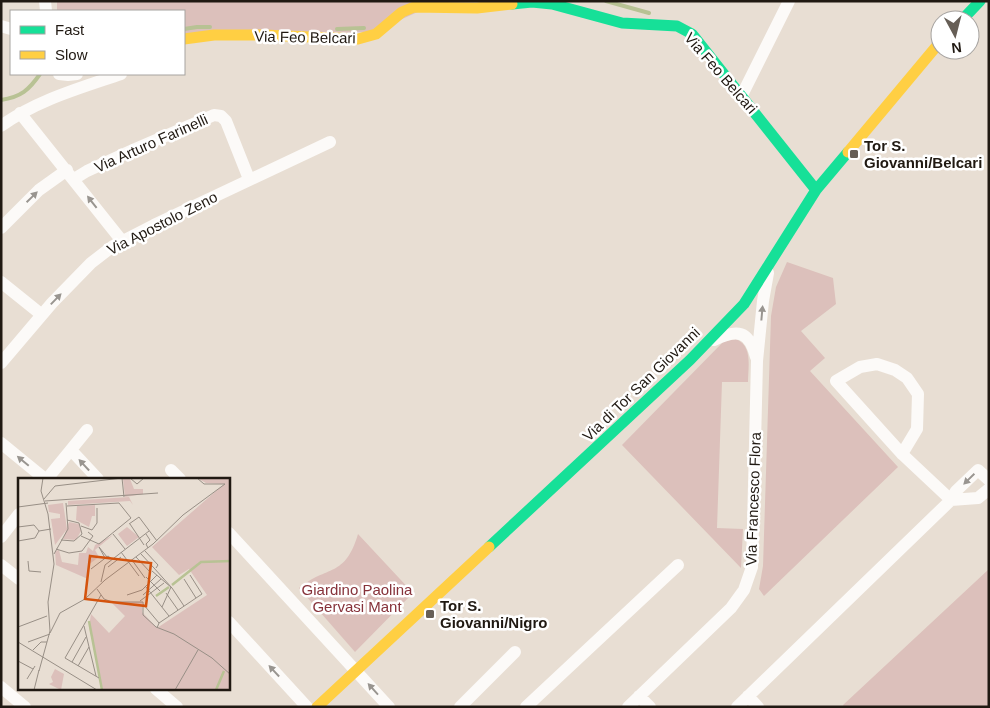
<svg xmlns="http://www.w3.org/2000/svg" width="990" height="708" viewBox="0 0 990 708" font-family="Arial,sans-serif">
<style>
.green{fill:#dcc0bb}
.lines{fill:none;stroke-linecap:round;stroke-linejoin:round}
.stream{stroke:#b8c294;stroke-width:4}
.street{stroke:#fcfaf8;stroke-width:12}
.fast{stroke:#16e098;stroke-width:11}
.slow{stroke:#ffcf43;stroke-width:11}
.oneway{fill:#999590}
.poi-dot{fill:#665e56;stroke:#fff;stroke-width:2}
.labels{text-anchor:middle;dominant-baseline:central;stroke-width:5;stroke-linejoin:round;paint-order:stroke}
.street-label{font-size:15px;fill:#201912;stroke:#fff}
.poi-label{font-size:15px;font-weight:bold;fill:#201912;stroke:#fff;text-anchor:start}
.park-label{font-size:15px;fill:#86323a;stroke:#fff}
.inset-river{fill:none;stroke:#b8c294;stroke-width:2.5}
.inset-road{fill:none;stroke:#988f86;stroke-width:1}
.view{fill:#d4530d;fill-opacity:0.15;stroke:#d4530d;stroke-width:2.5}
.inset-edge{fill:none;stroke:#201912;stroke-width:2.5}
</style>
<rect width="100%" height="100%" fill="#e8ded3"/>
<!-- green -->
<path class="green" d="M57,1H505L440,2L373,32L184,35V11H57Z
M787,262L833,278L836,304L801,331L825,358L810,371L898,467L764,596L759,589L763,566L771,316L776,287Z
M736,339C753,346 748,367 748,382H722L717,528L743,529L741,568L622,445L724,341Z
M358,534L413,593L355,652L299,588C327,565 345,578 358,534Z
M989,569V707H844L843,705Z"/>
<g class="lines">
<!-- stream -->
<path class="stream" d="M606,1L649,13
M184,29L197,27H210
M337,29L364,28
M1,100C21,97 29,90 40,74"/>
<!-- street -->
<path class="street" d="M45,1L46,11
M1,26L11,29
M59,74L68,75L77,74
M742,95L789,1
M20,113L122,241
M1,126C37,100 80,88 121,74
M74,179L87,171L133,150L214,115L221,116L226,121L249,179
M1,228L39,190L67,170
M1,282L42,315
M714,340C737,329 749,330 756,357
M1,363L52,303L91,263L113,246L154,225L330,142
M1,443L45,479
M71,450L98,479
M902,454L917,429L918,394L907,378L895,370L877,364L860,367L836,381L902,454L951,500L978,498L989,489
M171,470L180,479
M47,479L87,430
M229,533L389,707
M1,537L19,514
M1,565L19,579
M229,622L307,707
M1,687L25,707
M156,689L177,707
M639,696L650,707
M748,696L758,707
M460,707L515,652
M526,707L678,565
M628,707L731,608L744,590L752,567L757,361L763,301L768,273
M737,707L951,500L956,491L978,470L989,480"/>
<!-- fast -->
<path class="fast" d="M512,4L532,2L552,4L622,23L677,26L692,34L816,190
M962,20L980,1
M489,547L690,360L744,304L816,190L848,152"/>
<!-- slow -->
<path class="slow" d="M184,39L214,35H263L358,39L376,34L402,12L414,7L477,8L512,4
M848,152L940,42
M317,707L489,547"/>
</g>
<!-- one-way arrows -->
<defs><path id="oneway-solid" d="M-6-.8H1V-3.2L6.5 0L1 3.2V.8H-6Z" transform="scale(1.25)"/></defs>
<g class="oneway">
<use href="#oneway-solid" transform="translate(32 197) rotate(-44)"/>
<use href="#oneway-solid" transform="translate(92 202) rotate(-128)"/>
<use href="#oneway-solid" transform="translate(56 299) rotate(-46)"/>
<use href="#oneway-solid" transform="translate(762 313) rotate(-85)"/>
<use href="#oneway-solid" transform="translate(23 461) rotate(-140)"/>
<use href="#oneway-solid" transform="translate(84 465) rotate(-133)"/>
<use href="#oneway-solid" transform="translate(969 479) rotate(136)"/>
<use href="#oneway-solid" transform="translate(274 671) rotate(-133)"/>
<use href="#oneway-solid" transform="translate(373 689) rotate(-132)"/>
</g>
<!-- markers -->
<g class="poi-dot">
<rect x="849" y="149" width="10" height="10" rx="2.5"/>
<rect x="425" y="609" width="10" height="10" rx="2.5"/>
</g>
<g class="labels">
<!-- street labels -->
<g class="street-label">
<text transform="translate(305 37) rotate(1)">Via Feo Belcari</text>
<text transform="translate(721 73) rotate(49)">Via Feo Belcari</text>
<text transform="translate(151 143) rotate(-24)">Via Arturo Farinelli</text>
<text transform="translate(162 223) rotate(-27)">Via Apostolo Zeno</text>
<text transform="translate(641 384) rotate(-44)">Via di Tor San Giovanni</text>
<text transform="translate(753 499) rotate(-88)">Via Francesco Flora</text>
</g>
<!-- poi labels -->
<g class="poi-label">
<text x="864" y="145">Tor S.<tspan x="864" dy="17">Giovanni/Belcari</tspan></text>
<text x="440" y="605">Tor S.<tspan x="440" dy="17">Giovanni/Nigro</tspan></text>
</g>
<!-- park labels -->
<g class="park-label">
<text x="357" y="589">Giardino Paolina<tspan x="357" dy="17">Gervasi Mant</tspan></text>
</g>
</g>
<!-- overview -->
<g transform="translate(18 478)">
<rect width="212" height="212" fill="#e8ded3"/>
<path d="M179,0H212V212H85L71,149L73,136L91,155L107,138L93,124H124V134L139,150L189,117L171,91L161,97L134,69L206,6L188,5ZM105,1H112L116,11H125V16L107,19ZM111,19L115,27L112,23L50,27V23ZM45,25L49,51L37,67L33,41L42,40V36L31,34L30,27ZM77,27V38H74L71,49L58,42L59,28ZM51,44L61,46L63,53L58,62L45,61ZM109,49L121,59L109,68L100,56ZM95,57L77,72L81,79L70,87V101L38,87L37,73L41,72L44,84L60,87L61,75H68L70,69L75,73L77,67ZM37,191L46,196L43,212L31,206L35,204L33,199Z" fill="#dcc0bb"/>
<path class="inset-river" d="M154,107L183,84L213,83M138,118L151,109M71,143L84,212M198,212L206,193"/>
<path class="inset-road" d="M104,0L106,19M112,0L119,6L126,0M179,0L186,6H207M26,21L37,8L104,0M27,23L140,15M49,28L101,25L113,40L81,66L63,58M0,29L30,25M111,46L121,39L139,63M112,46L126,67M63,48L74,52L79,45V30M0,49L16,47L21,53L33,51M95,56L107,71M128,56L132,62L128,66L130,70M43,62L56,63L64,56L61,45L49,42M0,63L17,60L21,53M38,71L51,75L64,73L75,58L70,54M127,73L140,87L138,90M103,74L121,98M36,76L50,51L48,25M123,76L136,90M118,79L133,95M87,80L81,69L89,79M114,82L127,100M10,83L11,93L23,94M90,89L103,79M136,90L154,110M73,91L90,78L94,81M134,93L154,110M128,99L142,113M166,101L178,120M83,104L87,87L131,53M128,109L151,138M154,110L166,128M79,111L86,121L94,124H125V137L138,149L156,156L194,180L213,197M148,115L160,132M109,117L124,112L139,97M125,117L143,101M122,123L146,105M125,126L141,145M144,129L153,109M66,148L78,198M0,149L29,138M139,150L141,145L184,116L172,97M32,155L42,135L67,121L87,102L135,66L165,37L207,6M0,164L79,212M10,164L32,156M15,172L23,164H29M0,183L15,191M54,184L68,159M60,188L71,169M21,193L32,153L30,124L36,86L30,36L23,13L25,0M81,200L47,180L83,117M9,201L17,188M16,212L21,192M157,212L180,172"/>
<path class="view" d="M72,78L133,85L128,128L67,121Z"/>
<rect width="212" height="212" class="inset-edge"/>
</g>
<!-- border -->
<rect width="990" height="708" fill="none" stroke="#201912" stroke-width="5"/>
<!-- legend -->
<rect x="10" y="10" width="175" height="65" fill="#ffffff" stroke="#a6a3a0"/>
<rect x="20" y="26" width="25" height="8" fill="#16e098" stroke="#a6a3a0"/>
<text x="55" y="35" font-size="15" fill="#201912">Fast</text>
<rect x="20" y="51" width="25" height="8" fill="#ffcf43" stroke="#a6a3a0"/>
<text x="55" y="60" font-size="15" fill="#201912">Slow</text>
<!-- north arrow -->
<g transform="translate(955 35) rotate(173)"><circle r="24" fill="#ffffff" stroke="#a6a3a0"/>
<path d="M0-4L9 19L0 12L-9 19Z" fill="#665e56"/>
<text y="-8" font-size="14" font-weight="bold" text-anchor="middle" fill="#201912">N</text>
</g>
</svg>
